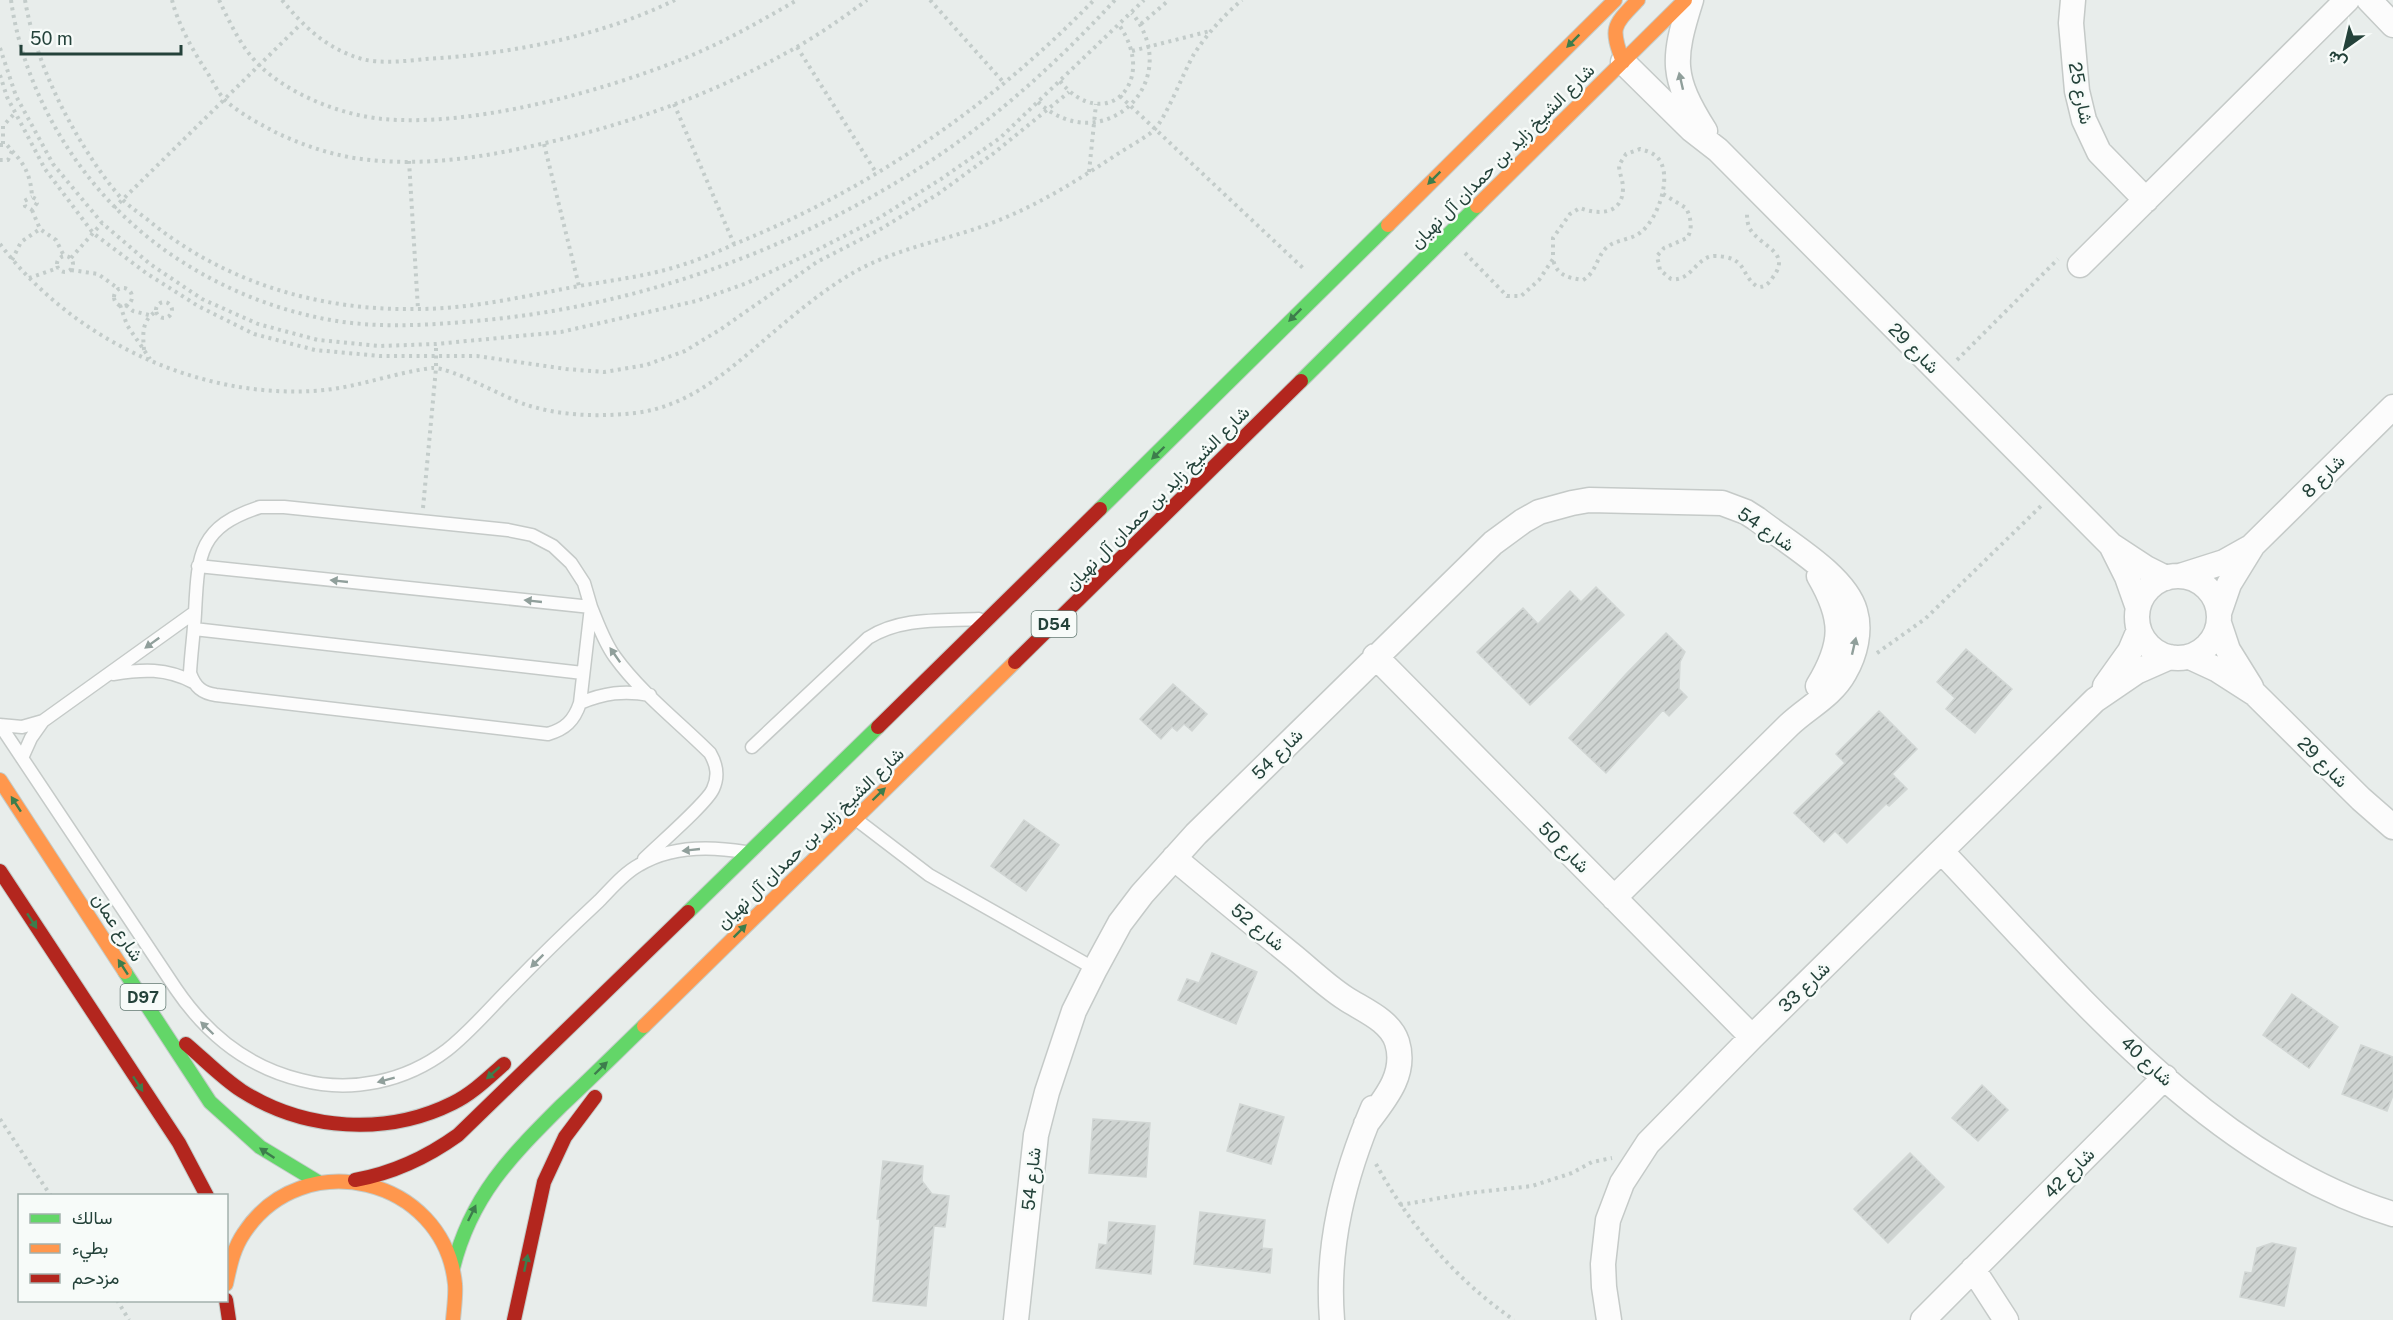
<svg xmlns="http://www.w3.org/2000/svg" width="2393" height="1320" viewBox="0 0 2393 1320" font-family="'Public Sans',Vazirmatn,sans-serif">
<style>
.building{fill:url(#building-hatch);stroke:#d1d6d4;stroke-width:1.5}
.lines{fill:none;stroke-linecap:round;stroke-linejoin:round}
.lane-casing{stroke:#c5cac8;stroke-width:15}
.street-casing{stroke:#c5cac8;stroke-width:27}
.fast-casing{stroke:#c3ccc9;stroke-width:16}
.slow-casing{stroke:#c3ccc9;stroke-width:16}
.jam-casing{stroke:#c3ccc9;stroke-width:16}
.path{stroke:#c3ccca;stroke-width:4;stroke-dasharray:3 4.5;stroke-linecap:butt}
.lane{stroke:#fcfcfc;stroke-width:12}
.street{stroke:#fcfcfc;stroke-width:24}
.fast{stroke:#63d668;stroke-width:14}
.slow{stroke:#ff974d;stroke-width:14}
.jam{stroke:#b3261e;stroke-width:14}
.oneway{fill:#3d7d4c}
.oneway2{fill:#909f9b}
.labels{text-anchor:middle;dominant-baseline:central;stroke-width:5;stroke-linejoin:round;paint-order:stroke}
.shield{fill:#f7fbf9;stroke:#637a73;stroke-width:1.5}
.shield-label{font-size:16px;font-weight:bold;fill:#24423a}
.street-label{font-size:18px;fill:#24423a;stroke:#f7fbf9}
</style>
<defs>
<pattern id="building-hatch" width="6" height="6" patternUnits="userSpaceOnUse" patternTransform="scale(1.5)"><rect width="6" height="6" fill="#cfd4d2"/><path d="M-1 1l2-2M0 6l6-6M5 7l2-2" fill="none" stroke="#b2b7b5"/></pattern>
</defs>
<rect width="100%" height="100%" fill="#e8edeb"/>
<!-- building -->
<path class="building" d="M1596,587L1624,615L1530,705L1477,652L1523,608L1538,624L1570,591L1581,602Z
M1666,633L1685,652L1680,662L1679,689L1687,697L1669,716L1663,710L1606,773L1569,738L1626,674Z
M1966,649L2012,689L1975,733L1946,709L1955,698L1937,682Z
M1173,684L1207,714L1192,731L1184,724L1177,731L1172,727L1161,739L1140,719Z
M1879,711L1917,749L1892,774L1907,789L1889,806L1886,804L1847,843L1835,831L1824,842L1794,813L1845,763L1836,754Z
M1024,820L1059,845L1026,891L991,866Z
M1212,953L1257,972L1236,1024L1178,1000L1187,979L1199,983Z
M2292,994L2338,1027L2309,1068L2263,1035Z
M2361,1045L2393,1057V1095L2387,1111L2342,1094Z
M1982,1085L2008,1110L1978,1141L1952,1118Z
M1240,1104L1284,1117L1271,1164L1227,1151Z
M1093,1119L1150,1123L1146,1177L1089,1173Z
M1910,1153L1944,1187L1888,1243L1854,1209Z
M883,1161L923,1166L922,1181L932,1194L949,1196L945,1227L934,1226L926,1306L873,1301L880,1219H877Z
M1200,1212L1265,1220L1262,1248L1272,1249L1270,1273L1194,1264Z
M1109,1222L1155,1226L1151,1274L1096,1268L1099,1244L1107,1245Z
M2272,1243L2296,1248L2284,1306L2240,1297L2245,1272L2252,1273L2257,1248Z"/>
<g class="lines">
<defs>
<path id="lane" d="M260,507H284L508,530L532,535L553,546L571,563L584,583L591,607L580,703C574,721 565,729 548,734L216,695C202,693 195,687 190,673C191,653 194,633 195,613C198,555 198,527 260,507Z
M198,566L591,607C598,624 604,642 615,657C641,693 679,722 710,753C717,765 719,776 713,789C707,803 658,845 644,859
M194,629L583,673
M113,674C143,669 166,668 193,682
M580,703C604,693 624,690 650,695
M0,725L176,989C206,1033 247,1067 301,1080C351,1093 405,1082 447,1050C470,1032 490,1008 511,987C540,957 569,929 599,901C611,889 624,873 639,865C670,846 710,846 745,852
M0,725L22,727L43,721L195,612
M752,747L868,638C901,617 941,621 979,619
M22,758L31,738L43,721
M857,820L929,875L1095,969"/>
<path id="street" d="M1691,0C1672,60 1671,77 1705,131
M2073,0L2071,23L2077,91L2084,120L2099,152L2146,200
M2369,0L2393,25
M1623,62L1691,129L1718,150L2111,545L2146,568L2166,578
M2080,265L2347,0
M2112,547L2127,577L2138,608
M2180,576L2224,562L2249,548
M2137 617a41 41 0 1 1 82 0a41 41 0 1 1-82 0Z
M2219,613L2229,584L2253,545L2393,407
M2219,623L2228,650L2251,687
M1375,656L1752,1037
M2190,657L2216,669L2255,694L2361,799L2393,827
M1818,686C1844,643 1844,619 1819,576
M2105,686L2130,651L2139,630
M1942,852C2069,985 2210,1159 2393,1214
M1174,858C1212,890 1250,921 1288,952C1307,967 1325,985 1345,998C1363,1010 1390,1020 1397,1042C1407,1074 1385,1099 1366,1124
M1973,1269L2006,1320
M1016,1320L1036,1135L1047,1092L1074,1011L1095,969L1120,923L1142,894L1196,834L1493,543L1523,521L1539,512L1572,503L1589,500L1722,503L1746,512L1757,519C1786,542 1845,575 1855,611C1861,631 1855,655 1845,672C1832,696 1808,707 1789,725C1731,782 1673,840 1614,898
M1332,1320C1326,1246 1344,1176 1373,1108
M1609,1320L1604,1287L1603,1264L1608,1220L1622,1183L1648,1143L1752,1037L2095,700L2136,672L2170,657
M1923,1320L2165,1077"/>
<path id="fast" d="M1301,381L1477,206
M1100,509L1388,225
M688,912L878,727
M125,972L210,1102L260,1147L318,1182
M453,1268C471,1196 510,1157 561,1106C589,1080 616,1053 644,1026"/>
<path id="slow" d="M1623,62C1610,27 1613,26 1638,0
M1477,206L1685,0
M1388,225L1615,0
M0,780L125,972
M644,1026L1015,662
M226,1284C230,1266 233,1249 244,1233C302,1144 444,1177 455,1284C456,1295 454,1308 453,1320"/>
<path id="jam" d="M1015,662L1301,381
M878,727L1100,509
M0,871L179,1143L207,1196
M186,1044C205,1060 222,1078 242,1091C305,1131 387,1136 453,1103C472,1094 488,1078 504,1064
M355,1180C394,1173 426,1158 458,1135L688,912
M226,1300L229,1320
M514,1320L544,1182L565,1137L595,1097"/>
</defs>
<!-- lane casing -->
<use href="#lane" class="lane-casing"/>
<!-- street casing -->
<use href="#street" class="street-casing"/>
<!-- fast casing -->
<use href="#fast" class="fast-casing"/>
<!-- slow casing -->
<use href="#slow" class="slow-casing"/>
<!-- jam casing -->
<use href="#jam" class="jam-casing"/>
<!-- path -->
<path class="path" d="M11,0C23,87 72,172 138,229C189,273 253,304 320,318C367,328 415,326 463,322C625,310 781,256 918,169C991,123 1057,63 1115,0
M25,0C33,47 53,94 77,135C90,157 105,180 122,199C130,207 139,213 148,220C223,282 319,311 417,309C472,309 525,296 579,286C614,280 648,276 682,265C707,257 732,245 756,235C884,180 997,100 1094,0
M172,0C178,24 192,49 205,69C212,79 217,92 225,100C239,113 258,123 275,132C304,146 337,157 370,160C428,166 485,157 541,144C630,124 716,93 795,48C820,34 844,17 867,0
M219,0C230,23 241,47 259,65C290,95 341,115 383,119C472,127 597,93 680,60C721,44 759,22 797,0
M282,0C304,27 327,49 362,59C381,64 406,61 426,59C510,54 599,37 675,0
M930,0L1005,84
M1141,24L1169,0
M797,47L877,174
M0,48L16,96L53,164L102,223L150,264L202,299L258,324L318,340L380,346L436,344L561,332L696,301L747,283L813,252L879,218L941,179L1000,138L1144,0
M1132,51L1210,31
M0,75L7,97L45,169L93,233L146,273L198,306L254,334L315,350L380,356H477L566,369L604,372L646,365L685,351L721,329L817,262L879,230L938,194L994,153L1069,92
M1060,81C1103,135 1160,84 1119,25
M1120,96L1305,270
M1038,102C1102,161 1187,82 1132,13
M674,104L734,244
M3,144V126L15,113
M544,144L579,286
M0,145H7L12,151L8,160H0
M12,151C26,165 31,178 32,197L36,199L37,203L32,210L25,206L24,201L32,197
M409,161L418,309
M1089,172L1096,104
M1663,194L1686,208C1691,217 1693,230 1687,238L1664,248L1657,256L1660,270L1671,279C1692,282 1696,256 1715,256C1749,257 1739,275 1758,287C1766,287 1769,283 1773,277C1792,252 1761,247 1750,229C1747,223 1747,218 1747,211
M114,208L301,24
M32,210L40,229L56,240L64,256
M0,244C73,341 203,402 325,390C361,386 398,372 432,368C452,367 504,398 527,405C561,416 599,417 635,413C693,406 733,366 776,330C802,308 829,286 858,270C899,248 946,240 989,224C1035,207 1075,182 1116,155C1128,147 1142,140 1153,131C1166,119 1183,73 1194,54C1207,34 1224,15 1242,0
M1465,253L1507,296H1521L1539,280L1553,259V238L1570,214L1580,208C1598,215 1623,215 1623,188C1623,180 1619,173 1619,165L1626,154L1640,149C1646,151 1652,152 1657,157C1674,174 1658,219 1641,232C1632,240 1617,239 1607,247C1596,257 1597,272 1583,280C1568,278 1556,275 1553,259
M57 264a8 8 0 1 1 16 0a8 8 0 1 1-16 0Z
M71,258L102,223
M12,260L21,242L40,229
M71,270L98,274L119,289
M29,278L58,268
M114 297a9 9 0 1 1 18 0a9 9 0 1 1-18 0Z
M156 310a8 8 0 1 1 16 0a8 8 0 1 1-16 0Z
M120,305L127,325L150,359
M126,305L133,311L149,315
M144,350C143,335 141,322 155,312
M1957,360L2058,259
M423,508L436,368V344
M1877,653L1925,619L2041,506
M0,1119L51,1196
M1376,1164C1410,1226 1456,1280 1514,1320
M1400,1205L1469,1193L1532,1186L1572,1173L1592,1162L1612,1158
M117,1300L129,1320"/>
<!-- lane -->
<use href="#lane" class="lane"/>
<!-- street -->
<use href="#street" class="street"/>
<!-- fast -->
<use href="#fast" class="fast"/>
<!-- slow -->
<use href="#slow" class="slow"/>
<!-- jam -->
<use href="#jam" class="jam"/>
</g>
<!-- one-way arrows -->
<defs><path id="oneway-solid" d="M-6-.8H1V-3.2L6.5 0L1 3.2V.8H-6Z" transform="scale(1.5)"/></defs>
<g class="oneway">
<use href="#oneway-solid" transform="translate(1573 41) rotate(135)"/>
<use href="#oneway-solid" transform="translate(1434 178) rotate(135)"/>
<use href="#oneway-solid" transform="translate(1295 315) rotate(135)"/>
<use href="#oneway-solid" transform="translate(1158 453) rotate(136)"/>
<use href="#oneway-solid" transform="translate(879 794) rotate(-44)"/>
<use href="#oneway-solid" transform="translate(16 804) rotate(-123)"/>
<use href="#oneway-solid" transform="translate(32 921) rotate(57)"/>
<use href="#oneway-solid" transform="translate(740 931) rotate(-45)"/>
<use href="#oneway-solid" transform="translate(123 967) rotate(-123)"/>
<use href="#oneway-solid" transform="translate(601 1068) rotate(-44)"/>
<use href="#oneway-solid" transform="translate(493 1073) rotate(138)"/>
<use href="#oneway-solid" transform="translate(138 1084) rotate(57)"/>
<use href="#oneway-solid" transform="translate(267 1153) rotate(-146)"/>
<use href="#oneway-solid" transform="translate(472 1213) rotate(-64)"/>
<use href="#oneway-solid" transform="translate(526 1263) rotate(-78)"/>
</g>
<g class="oneway2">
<use href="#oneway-solid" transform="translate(1681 81) rotate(-103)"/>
<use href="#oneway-solid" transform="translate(339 581) rotate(-174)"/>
<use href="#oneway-solid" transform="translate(533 601) rotate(-174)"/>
<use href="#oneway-solid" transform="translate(152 643) rotate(144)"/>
<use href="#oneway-solid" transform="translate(1854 646) rotate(-77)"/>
<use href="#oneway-solid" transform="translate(615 655) rotate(-125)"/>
<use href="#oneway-solid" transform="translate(691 850) rotate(174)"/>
<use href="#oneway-solid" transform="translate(537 961) rotate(135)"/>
<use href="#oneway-solid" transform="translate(207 1028) rotate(-136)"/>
<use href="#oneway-solid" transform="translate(386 1080) rotate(165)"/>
</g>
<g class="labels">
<!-- shield labels -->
<g class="shield">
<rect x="1031.5" y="611" width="45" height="26" rx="4.5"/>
<rect x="120.5" y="984" width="45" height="26" rx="4.5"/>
</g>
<g class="shield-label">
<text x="1054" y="624">D54</text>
<text x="143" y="997">D97</text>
</g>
<!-- street labels -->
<g class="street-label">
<text transform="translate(2081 93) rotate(79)">شارع 25</text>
<text transform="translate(1502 156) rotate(-45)">شارع الشيخ زايد بن حمدان آل نهيان</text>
<text transform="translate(1914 348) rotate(45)">شارع 29</text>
<text transform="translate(2323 476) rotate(-45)">شارع 8</text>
<text transform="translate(1157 498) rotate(-45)">شارع الشيخ زايد بن حمدان آل نهيان</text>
<text transform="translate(1766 529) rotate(34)">شارع 54</text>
<text transform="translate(1277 754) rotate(-45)">شارع 54</text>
<text transform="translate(2323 762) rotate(45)">شارع 29</text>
<text transform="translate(810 838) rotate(-44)">شارع الشيخ زايد بن حمدان آل نهيان</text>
<text transform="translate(1564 847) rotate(45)">شارع 50</text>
<text transform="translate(118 927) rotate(57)">شارع عمان</text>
<text transform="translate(1258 927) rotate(39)">شارع 52</text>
<text transform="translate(1804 987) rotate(-44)">شارع 33</text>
<text transform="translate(2147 1061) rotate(43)">شارع 40</text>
<text transform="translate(2069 1173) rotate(-45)">شارع 42</text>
<text transform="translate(1031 1179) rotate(-84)">شارع 54</text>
</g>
</g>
<!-- legend -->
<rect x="18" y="1194" width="210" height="108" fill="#f7fbf9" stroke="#a3b1ad" stroke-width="1.5"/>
<rect x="30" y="1214" width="30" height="9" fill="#63d668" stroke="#a3b1ad" stroke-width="1.5"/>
<text x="72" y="1224" font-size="18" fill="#24423a">سالك</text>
<rect x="30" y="1244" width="30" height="9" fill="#ff974d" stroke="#a3b1ad" stroke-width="1.5"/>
<text x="72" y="1254" font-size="18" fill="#24423a">بطيء</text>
<rect x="30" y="1274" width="30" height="9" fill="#b3261e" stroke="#a3b1ad" stroke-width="1.5"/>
<text x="72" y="1284" font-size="18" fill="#24423a">مزدحم</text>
<!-- north arrow -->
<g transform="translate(2345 48) rotate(214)" stroke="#f7fbf9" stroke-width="4.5" paint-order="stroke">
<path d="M0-4.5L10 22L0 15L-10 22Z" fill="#24423a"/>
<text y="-9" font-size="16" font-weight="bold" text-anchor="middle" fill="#24423a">ش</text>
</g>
<!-- scale -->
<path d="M21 45v9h160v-9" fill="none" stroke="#24423a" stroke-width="3"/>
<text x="30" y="45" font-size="18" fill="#24423a" stroke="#f7fbf9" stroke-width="4.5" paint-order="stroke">50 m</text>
</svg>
